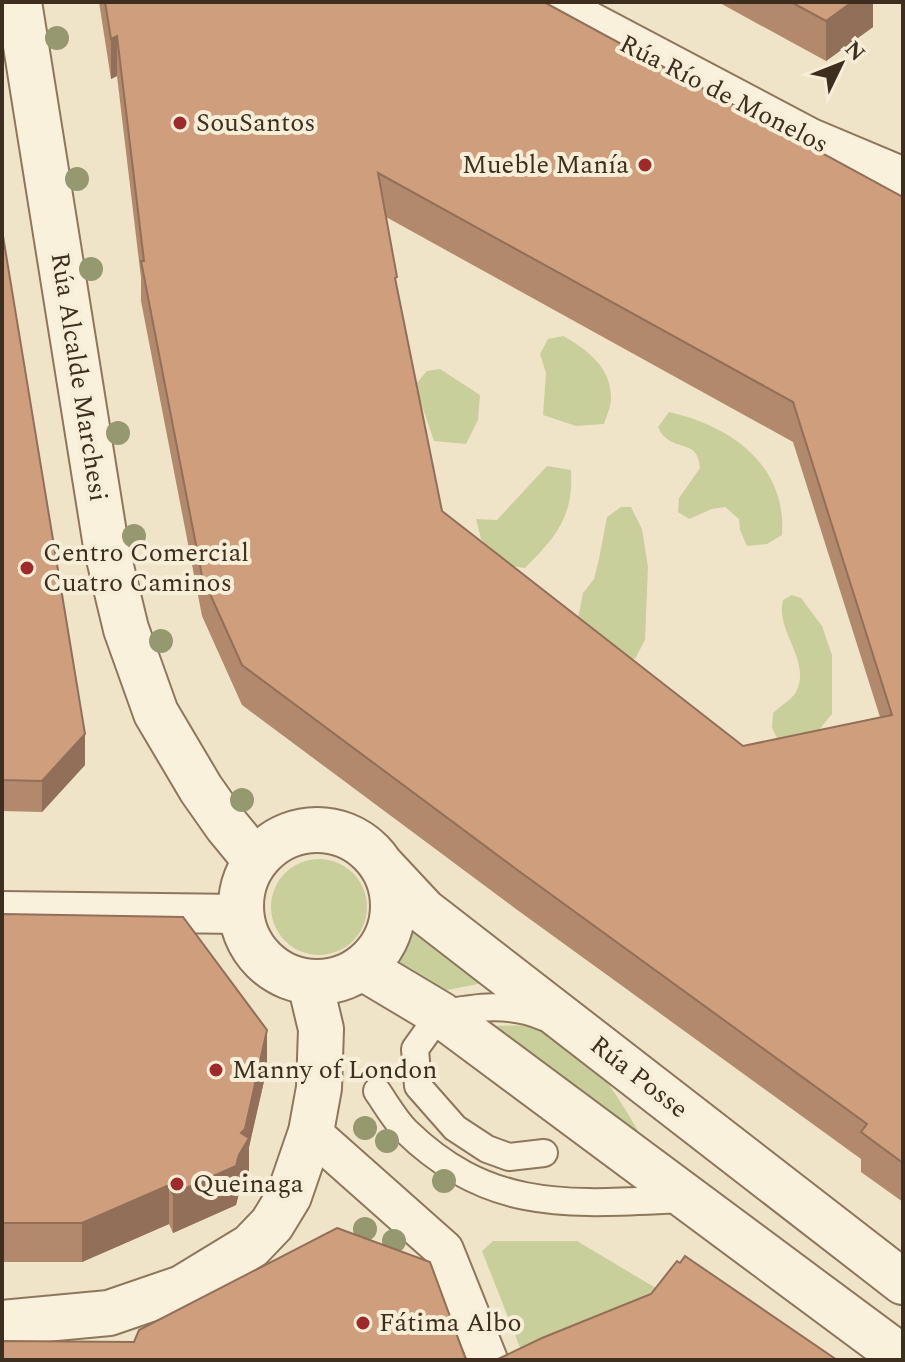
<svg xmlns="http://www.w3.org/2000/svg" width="905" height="1362" viewBox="0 0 905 1362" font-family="Spectral,serif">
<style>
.green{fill:#c9cf9b}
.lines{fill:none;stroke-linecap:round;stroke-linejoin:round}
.service-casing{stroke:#8d765c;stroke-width:30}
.pedestrian-casing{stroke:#8d765c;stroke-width:42}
.minor-casing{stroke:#8d765c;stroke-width:48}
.service{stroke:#faf1dc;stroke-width:26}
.pedestrian{stroke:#faf1dc;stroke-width:38}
.minor{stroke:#faf1dc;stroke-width:44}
.tree{fill:#96986f}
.wall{fill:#b2896c;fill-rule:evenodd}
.shaded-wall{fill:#916f58}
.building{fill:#cf9f7d;stroke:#916f58;stroke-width:2;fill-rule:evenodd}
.poi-dot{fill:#9e2a2b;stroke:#f7eed8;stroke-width:3}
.labels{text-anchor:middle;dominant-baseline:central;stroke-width:8;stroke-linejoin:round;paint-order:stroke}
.street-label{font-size:26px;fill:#3d2e20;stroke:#f7eed8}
.poi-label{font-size:26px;fill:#3d2e20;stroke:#f7eed8;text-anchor:start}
</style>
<rect width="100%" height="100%" fill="#f0e4c8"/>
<!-- green -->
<path class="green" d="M563,336C587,349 612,368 611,399C611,407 606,417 604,424L576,426L543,415L546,373L540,354L548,339Z
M440,369L480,395L478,420L466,444L434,441L415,385L427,371Z
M669,412C731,426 787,465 782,535L767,544L747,546L740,530L739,519L725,507L712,509L689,519L678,512L679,498L700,468C698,441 680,450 666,438C662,435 660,431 658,427Z
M547,466L571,470C574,516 556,537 525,568L501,564L481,539L476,519L497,520Z
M621,507H631L642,529L648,567L645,640L635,659L612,654L578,618L583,593L594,579L599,559L607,517Z
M792,595L801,598L822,626L832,655V714L815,735L779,742L772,728L773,713C779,707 792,699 796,692C812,661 775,631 783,600Z
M271 907a48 48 0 1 1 96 0a48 48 0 1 1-96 0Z
M416,924L493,981L437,992L400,963Z
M485,1026C500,1026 520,1024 535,1028C593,1045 619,1099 648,1148Z
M493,1241H577L676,1300L525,1360L482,1251Z"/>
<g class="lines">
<defs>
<path id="service" d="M544,1017C510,1002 476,1007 440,1014L415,1049L418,1086L455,1128L487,1149L509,1157L544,1153
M377,1091C386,1104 395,1120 406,1131C493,1216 577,1203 689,1199"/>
<path id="pedestrian" d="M2,911L240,914
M311,1132L444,1250L488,1360"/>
<path id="minor" d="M19,2L106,546L126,629L156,713L201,789L227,826L255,860
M547,2L808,140L903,180
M241 906a76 76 0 1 1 152 0a76 76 0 1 1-152 0Z
M382,866L424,911L903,1282
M363,968L440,1014L903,1358
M2,1323L109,1313L182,1288L251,1246L272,1224L289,1196L311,1132L319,1088L321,1029L310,983"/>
</defs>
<!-- service casing -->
<use href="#service" class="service-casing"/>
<!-- pedestrian casing -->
<use href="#pedestrian" class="pedestrian-casing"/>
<!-- minor casing -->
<use href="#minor" class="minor-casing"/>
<!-- service -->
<use href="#service" class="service"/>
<!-- pedestrian -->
<use href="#pedestrian" class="pedestrian"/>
<!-- minor -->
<use href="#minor" class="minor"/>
</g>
<!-- trees -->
<g class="tree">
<circle cx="57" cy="38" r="12"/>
<circle cx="77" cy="179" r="12"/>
<circle cx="91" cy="269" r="12"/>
<circle cx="118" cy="433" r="12"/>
<circle cx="134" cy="536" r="12"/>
<circle cx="161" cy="641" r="12"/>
<circle cx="242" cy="800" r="12"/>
<circle cx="365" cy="1128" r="12"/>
<circle cx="387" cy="1141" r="12"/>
<circle cx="444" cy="1181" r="12"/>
<circle cx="365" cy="1229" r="12"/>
<circle cx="394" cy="1241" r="12"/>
</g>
<!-- wall -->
<path class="wall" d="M99,2H544L903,197V1202L861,1172V1159L516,909L242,705L202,616L141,301V278L117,76L111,79ZM386,217L793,442L880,717L743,746L442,511L397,289Z
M718,2H873V27L826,61Z
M2,230L85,765L42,812L2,811Z
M2,914L267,1068L249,1147V1177L239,1193L236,1205L173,1233L169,1224L82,1262H2Z"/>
<!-- shaded-wall -->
<path class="shaded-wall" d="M852,2H873V27L826,61V21Z
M117,36V76L111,79V39Z
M85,734V765L42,812V781Z
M267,1030V1068L249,1147V1177L239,1193L236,1205L173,1233V1194L241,1133Z
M169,1185V1224L82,1262V1223Z"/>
<!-- building -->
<path class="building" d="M105,2H544L903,197V1163L861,1132L867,1124L516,869L242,665L202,576L141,261H144L117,36L111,39ZM378,173L793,402L892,715L743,746L442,511L395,278L397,277Z
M791,2H852L826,21Z
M2,230L85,734L42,781L2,780Z
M2,914L183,917L267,1030L245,1129L241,1133L249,1138L239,1155L236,1166L173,1194L169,1185L82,1223H2Z
M337,1228L430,1262L466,1360H2V1341L134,1342L139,1330Z
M685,1256L837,1360H496L542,1338L651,1294L677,1261L680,1263Z"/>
<!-- markers -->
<g class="poi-dot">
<circle cx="180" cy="123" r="8"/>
<circle cx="645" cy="165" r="8"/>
<circle cx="27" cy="568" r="8"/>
<circle cx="216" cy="1070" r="8"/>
<circle cx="177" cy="1184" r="8"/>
<circle cx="363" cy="1323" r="8"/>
</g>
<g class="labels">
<!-- street labels -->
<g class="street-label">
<text transform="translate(724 94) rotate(27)">Rúa Río de Monelos</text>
<text transform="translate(79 377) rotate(81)">Rúa Alcalde Marchesi</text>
<text transform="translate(639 1077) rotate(38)">Rúa Posse</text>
</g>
<!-- poi labels -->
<g class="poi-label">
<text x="196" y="123">SouSantos</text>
<text x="629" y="165" text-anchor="end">Mueble Manía</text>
<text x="43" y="553">Centro Comercial<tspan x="43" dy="30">Cuatro Caminos</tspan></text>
<text x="232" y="1070">Manny of London</text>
<text x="193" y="1184">Queinaga</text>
<text x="379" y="1323">Fátima Albo</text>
</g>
</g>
<!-- border -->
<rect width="905" height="1362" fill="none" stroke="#3d2e20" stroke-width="8"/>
<!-- north arrow -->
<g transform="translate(841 64) rotate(47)" stroke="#f7eed8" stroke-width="6" paint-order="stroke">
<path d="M0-6L14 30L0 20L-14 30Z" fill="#3d2e20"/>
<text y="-12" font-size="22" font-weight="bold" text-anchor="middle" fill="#3d2e20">N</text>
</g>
</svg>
